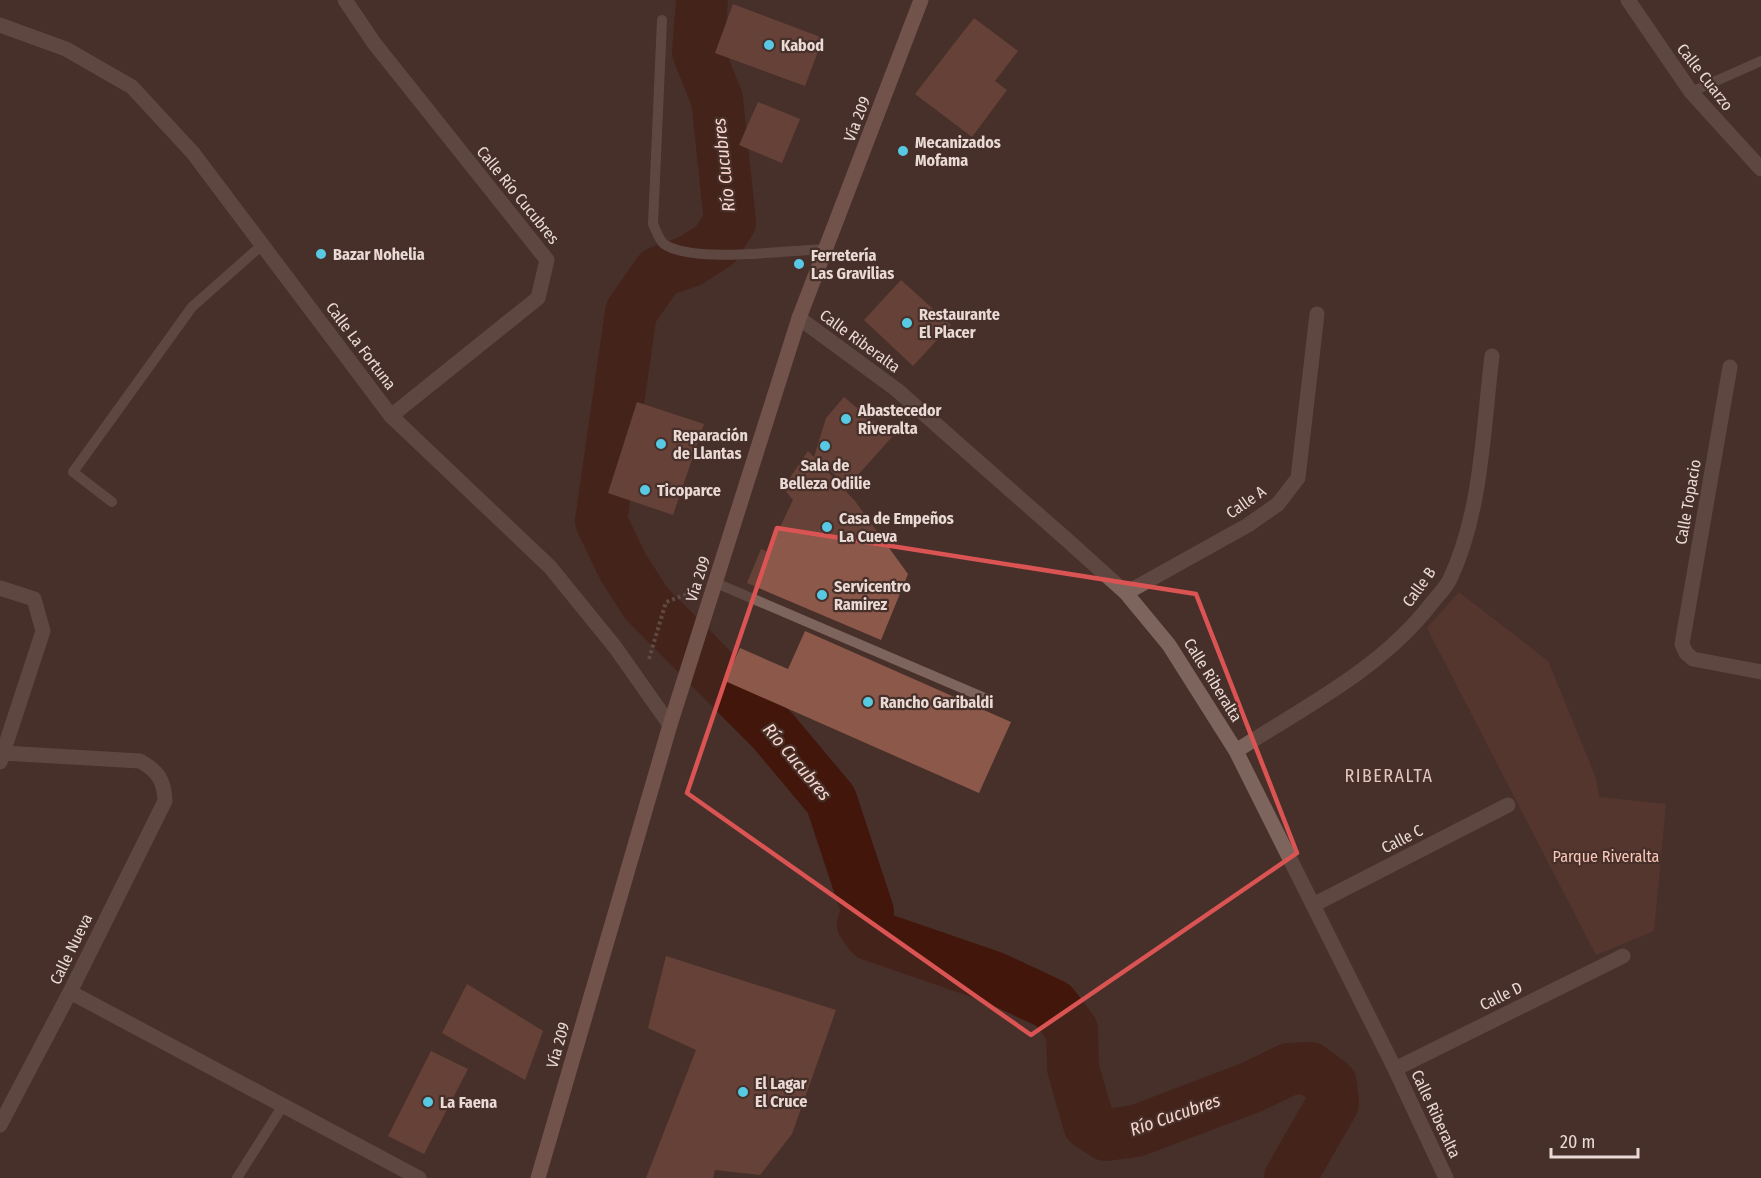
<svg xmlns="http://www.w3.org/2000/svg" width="1761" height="1178" viewBox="0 0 1761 1178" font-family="'Fira Sans Condensed',sans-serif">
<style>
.green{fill:#643e34}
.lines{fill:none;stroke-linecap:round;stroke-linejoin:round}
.river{stroke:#42160a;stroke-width:52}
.building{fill:#8c584a}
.path{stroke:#7c6863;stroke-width:4;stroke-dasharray:3 3;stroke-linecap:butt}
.service{stroke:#7d655e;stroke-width:10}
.minor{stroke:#7d655e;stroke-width:15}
.secondary{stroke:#a47e74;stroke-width:15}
.marked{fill:none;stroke:#db5454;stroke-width:4.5;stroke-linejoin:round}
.poi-dot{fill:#58c9e3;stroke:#47302a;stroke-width:2}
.labels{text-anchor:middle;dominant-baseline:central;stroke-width:4.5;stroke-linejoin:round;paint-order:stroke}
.poi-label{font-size:16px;font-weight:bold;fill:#e9dad6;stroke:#47302a;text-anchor:start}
.street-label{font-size:16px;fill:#e9dad6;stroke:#47302a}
.park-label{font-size:16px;fill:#f9c6b8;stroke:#47302a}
.water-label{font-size:18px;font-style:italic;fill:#f9d6cd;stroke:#47302a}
.neighbourhood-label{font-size:18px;letter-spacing:1.5px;fill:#e3c6be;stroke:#47302a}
</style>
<rect width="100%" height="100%" fill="#47302a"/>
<!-- green -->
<path class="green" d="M1459,592L1548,661L1596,778L1599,797L1666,804L1654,931L1596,955L1427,628Z"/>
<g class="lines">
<!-- river -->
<path class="river" d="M702,0L698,52L717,99L730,222L715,245L690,261L659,272L631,312L601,521L622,565L646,603L774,732L831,800L868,912L863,924L871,935L993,977L1053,1005L1072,1030L1073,1068L1089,1124L1106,1135L1136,1131L1252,1087L1289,1069L1310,1068L1331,1084L1333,1103L1290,1178"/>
</g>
<!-- building -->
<path class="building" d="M733,4L823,38L805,86L715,53Z
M974,18L1018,51L995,81L1007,90L972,137L915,94Z
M758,102L800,119L782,163L739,145Z
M901,280L951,325L913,366L864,320Z
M844,397L892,437L848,486L814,457L826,418Z
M637,402L704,424L673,515L608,493Z
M808,451L855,501L908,574L881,640L747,583L761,549L768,552L793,500L783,488Z
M805,631L1011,722L979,793L725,681L740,648L788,669Z
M666,956L836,1010L792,1134L760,1175L715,1170L713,1178H646L696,1050L648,1028Z
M467,984L543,1031L525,1080L442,1033Z
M431,1051L468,1069L424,1154L388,1136Z"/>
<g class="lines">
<!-- path -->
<path class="path" d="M649,659L666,602L690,593"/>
<!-- service -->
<path class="service" d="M662,20L653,224C656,230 659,240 664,244C692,264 790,250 826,249
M1691,92L1761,61
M112,502L73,472L192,307L262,245
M716,583L985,698
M237,1178L282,1107"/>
<!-- minor -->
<path class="minor" d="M345,0L374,43L547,260L538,298L391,416
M1628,0L1691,92L1761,169
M0,25L66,49L132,87L193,153L391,416L550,567L615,647L670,725
M799,318L897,390L1066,539L1126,593L1169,645L1236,751L1395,1069L1446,1178
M1730,367L1682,644L1686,653L1693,659L1761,672
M0,588L34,599L43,631L0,762
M1126,593L1248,525L1278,504L1298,478L1317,314
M1236,751C1304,707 1381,669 1431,604C1437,596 1446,588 1450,579C1482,511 1483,429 1492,356
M1313,905L1508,805
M70,992L419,1178
M1395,1069L1623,956
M0,1125L70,992L165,801C164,780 158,771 140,761L3,753"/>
<!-- secondary -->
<path class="secondary" d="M538,1178L670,725L799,318L921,0"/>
</g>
<!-- marked area -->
<path d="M0 0H1761V1178H0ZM777,528L1196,594L1297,853L1031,1035L687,793Z" fill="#47302a" fill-opacity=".55" fill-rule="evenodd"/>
<path class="marked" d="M777,528L1196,594L1297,853L1031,1035L687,793Z"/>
<!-- markers -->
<g class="poi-dot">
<circle cx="769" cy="45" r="6"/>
<circle cx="903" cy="151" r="6"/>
<circle cx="321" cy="254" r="6"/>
<circle cx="799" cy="264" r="6"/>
<circle cx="907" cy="323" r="6"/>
<circle cx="846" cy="419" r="6"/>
<circle cx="661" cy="444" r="6"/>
<circle cx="825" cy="446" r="6"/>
<circle cx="645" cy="490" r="6"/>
<circle cx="827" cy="527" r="6"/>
<circle cx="822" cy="595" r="6"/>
<circle cx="868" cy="702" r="6"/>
<circle cx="743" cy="1092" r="6"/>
<circle cx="428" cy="1102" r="6"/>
</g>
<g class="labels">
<!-- poi labels -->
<g class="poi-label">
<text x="781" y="45">Kabod</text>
<text x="915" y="142">Mecanizados<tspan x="915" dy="18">Mofama</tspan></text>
<text x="333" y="254">Bazar Nohelia</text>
<text x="811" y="255">Ferretería<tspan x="811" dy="18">Las Gravilias</tspan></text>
<text x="919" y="314">Restaurante<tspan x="919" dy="18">El Placer</tspan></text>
<text x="858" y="410">Abastecedor<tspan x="858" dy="18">Riveralta</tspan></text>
<text x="673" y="435">Reparación<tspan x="673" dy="18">de Llantas</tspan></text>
<text x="825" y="465" text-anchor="middle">Sala de<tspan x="825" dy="18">Belleza Odilie</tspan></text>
<text x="657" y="490">Ticoparce</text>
<text x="839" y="518">Casa de Empeños<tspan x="839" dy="18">La Cueva</tspan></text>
<text x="834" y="586">Servicentro<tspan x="834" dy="18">Ramirez</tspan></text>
<text x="880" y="702">Rancho Garibaldi</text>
<text x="755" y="1083">El Lagar<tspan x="755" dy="18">El Cruce</tspan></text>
<text x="440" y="1102">La Faena</text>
</g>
<!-- street labels -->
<g class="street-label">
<text transform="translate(1705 77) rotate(52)">Calle Cuarzo</text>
<text transform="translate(857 119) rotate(-69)">Vía 209</text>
<text transform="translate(518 195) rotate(51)">Calle Río Cucubres</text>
<text transform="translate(860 341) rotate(36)">Calle Riberalta</text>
<text transform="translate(361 346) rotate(53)">Calle La Fortuna</text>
<text transform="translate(1246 502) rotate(-35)">Calle A</text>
<text transform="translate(1688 502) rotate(-80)">Calle Topacio</text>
<text transform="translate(698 579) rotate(-72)">Vía 209</text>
<text transform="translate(1419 587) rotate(-54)">Calle B</text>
<text transform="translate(1213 680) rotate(58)">Calle Riberalta</text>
<text transform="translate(1402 839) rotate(-27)">Calle C</text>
<text transform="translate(71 949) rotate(-64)">Calle Nueva</text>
<text transform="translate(1501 996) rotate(-26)">Calle D</text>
<text transform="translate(558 1045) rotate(-74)">Vía 209</text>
<text transform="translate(1436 1114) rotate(65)">Calle Riberalta</text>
</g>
<!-- park labels -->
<g class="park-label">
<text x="1606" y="856">Parque Riveralta</text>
</g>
<!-- water labels -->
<g class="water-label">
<text transform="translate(724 165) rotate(-96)">Río Cucubres</text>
<text transform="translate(797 762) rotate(50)">Río Cucubres</text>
<text transform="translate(1175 1115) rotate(-19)">Río Cucubres</text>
</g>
<!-- neighbourhood labels -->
<g class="neighbourhood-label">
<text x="1389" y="776">RIBERALTA</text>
</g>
</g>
<!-- scale -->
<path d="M1551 1148v9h87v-9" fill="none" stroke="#e9dad6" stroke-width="3"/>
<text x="1560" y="1148" font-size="18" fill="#e9dad6" stroke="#47302a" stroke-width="4.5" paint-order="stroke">20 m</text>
</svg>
